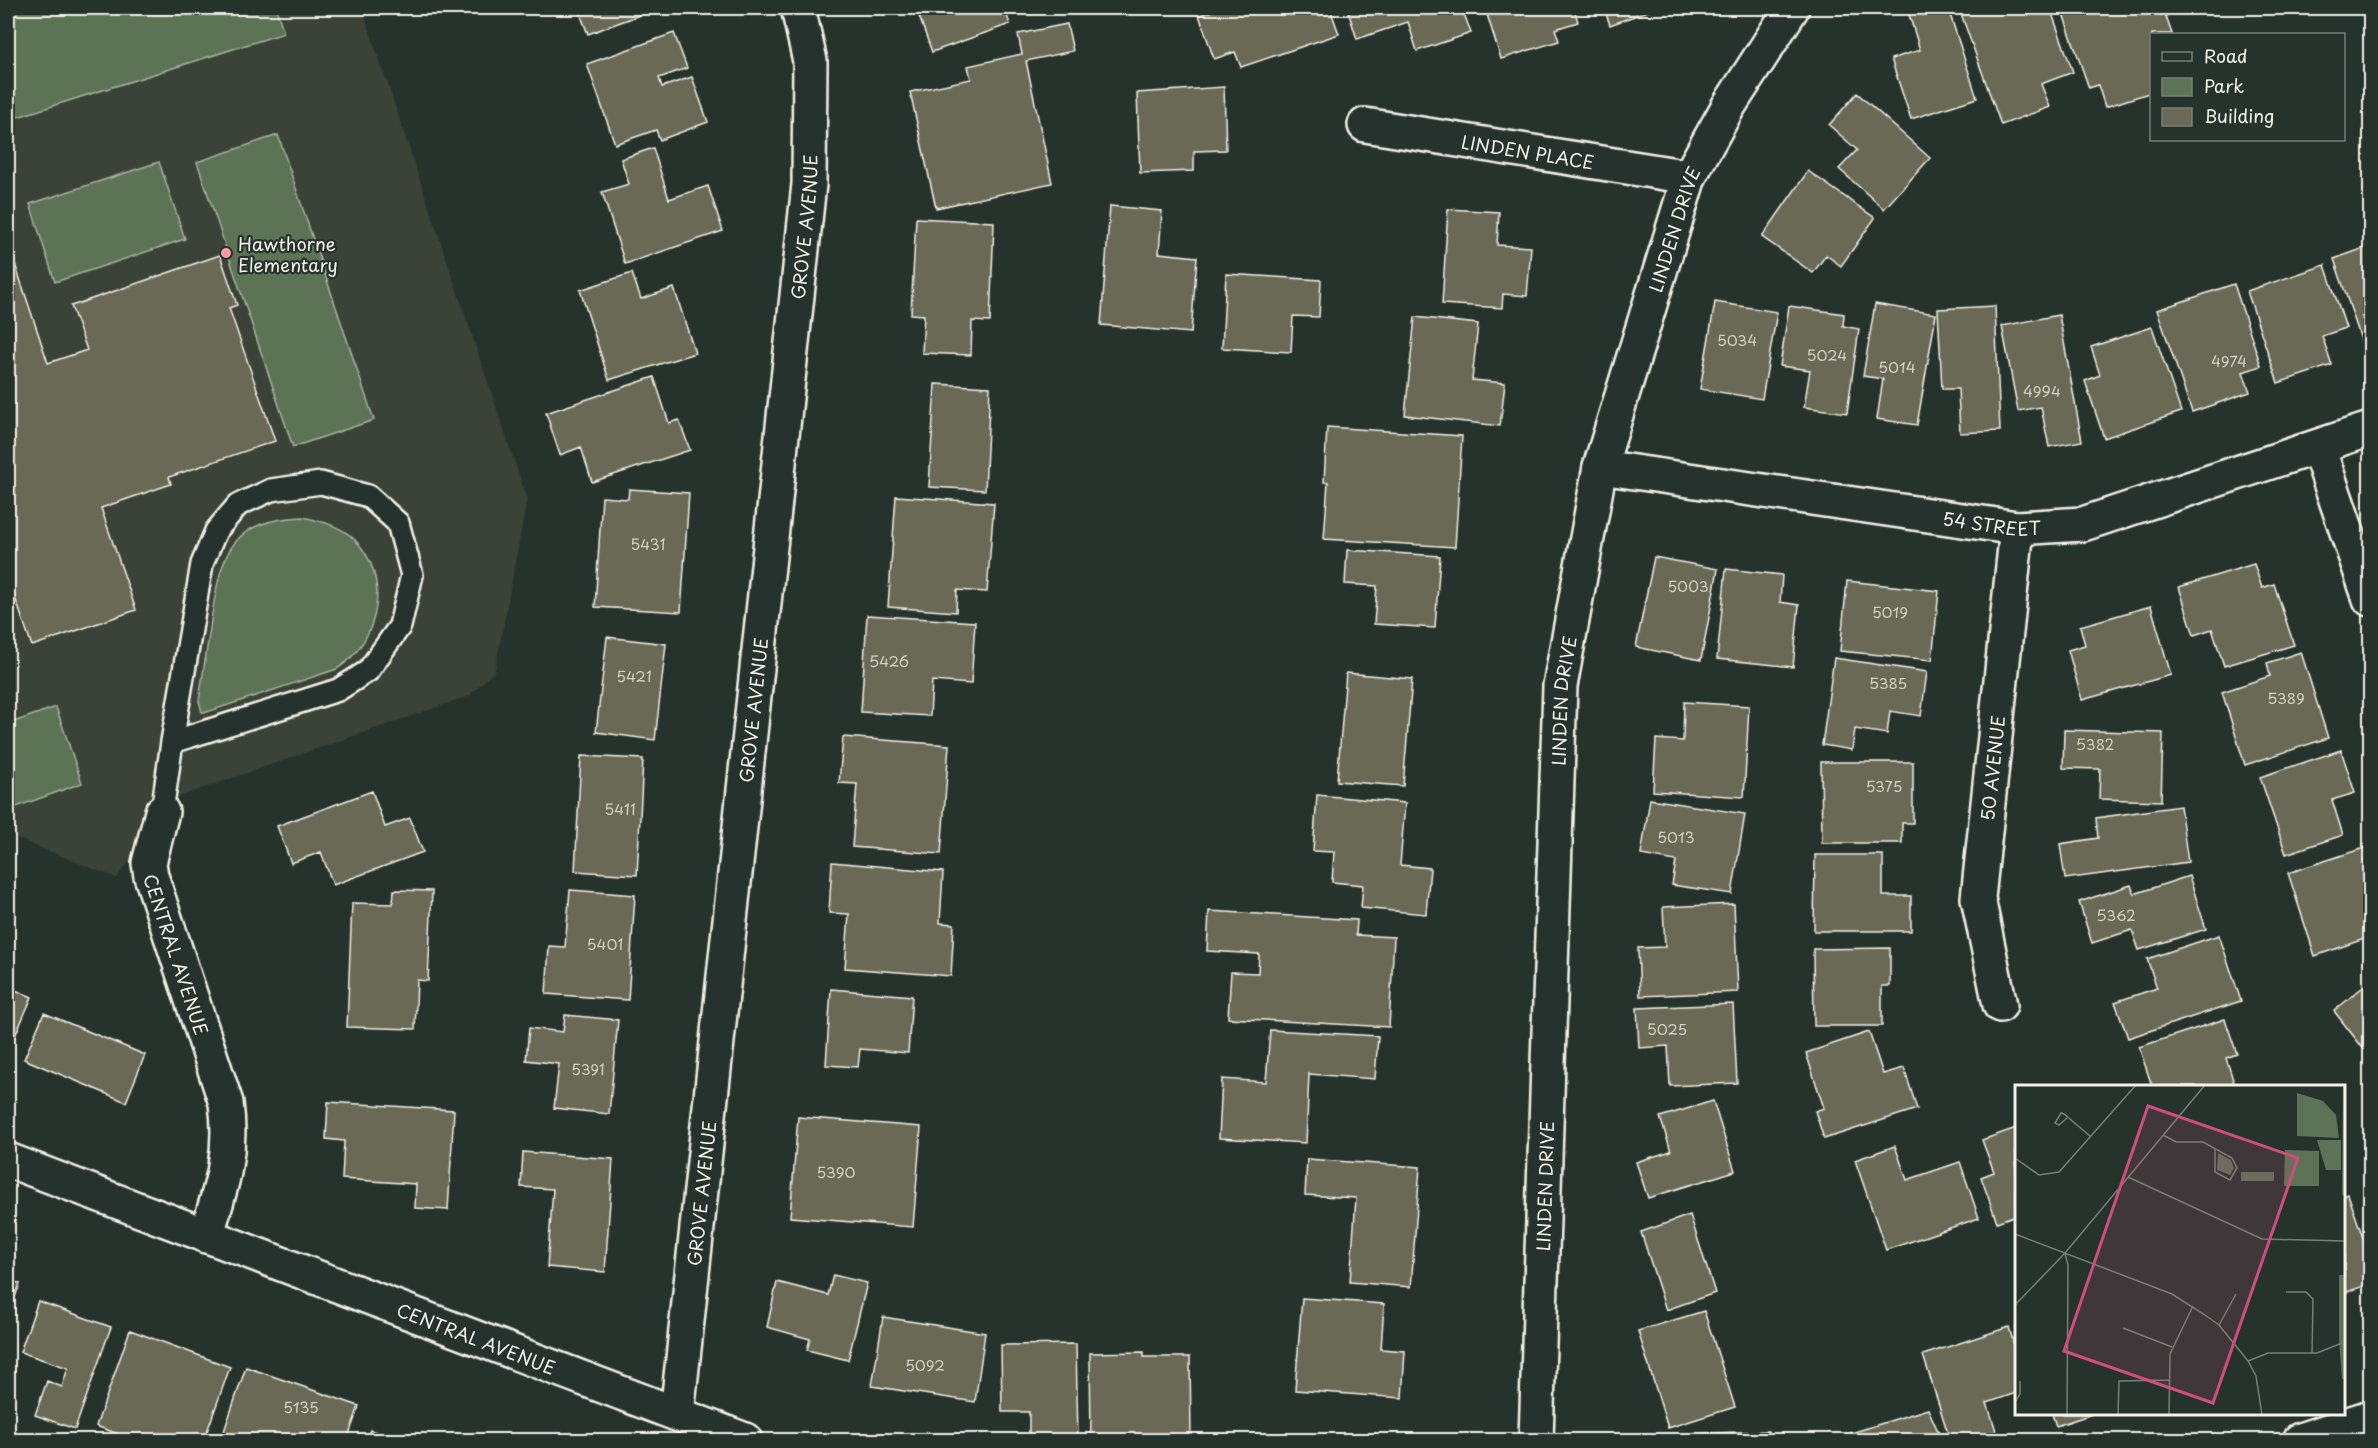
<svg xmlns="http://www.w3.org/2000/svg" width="2378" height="1448" viewBox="0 0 2378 1448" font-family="'Playpen Sans',sans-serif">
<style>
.built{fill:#3b4339}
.green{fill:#5c7357;stroke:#a8b2a0;stroke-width:1.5}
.building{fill:#6b6955;stroke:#f4f1e8;stroke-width:1.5}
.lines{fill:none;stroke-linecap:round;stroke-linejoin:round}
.lane-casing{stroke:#f4f1e8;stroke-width:26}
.street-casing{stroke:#f4f1e8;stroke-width:38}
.secondary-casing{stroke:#f4f1e8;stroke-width:38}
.lane{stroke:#26332d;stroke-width:21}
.street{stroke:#26332d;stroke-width:33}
.secondary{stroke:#26332d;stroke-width:33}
.poi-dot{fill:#ff9aa2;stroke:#26332d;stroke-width:2}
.labels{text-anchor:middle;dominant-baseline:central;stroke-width:4.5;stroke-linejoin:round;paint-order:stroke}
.number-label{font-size:15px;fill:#d2cfc3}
.street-label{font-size:18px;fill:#f4f1e8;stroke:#26332d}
.poi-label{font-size:18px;fill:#f4f1e8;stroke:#26332d;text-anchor:start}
.inset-road{fill:none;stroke:#787f78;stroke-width:1.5}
.view{fill:#ce4e7e;fill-opacity:0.15;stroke:#ce4e7e;stroke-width:3}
.inset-edge{fill:none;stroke:#f4f1e8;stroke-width:3}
</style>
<rect width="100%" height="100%" fill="#26332d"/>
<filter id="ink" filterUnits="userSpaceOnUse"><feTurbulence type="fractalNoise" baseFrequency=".0167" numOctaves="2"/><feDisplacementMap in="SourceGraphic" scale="12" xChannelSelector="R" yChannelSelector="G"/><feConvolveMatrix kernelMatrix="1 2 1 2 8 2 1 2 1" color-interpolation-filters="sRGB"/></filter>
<g filter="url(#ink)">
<!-- built -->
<path class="built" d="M8,8H362L527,499L495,670L469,696L175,798L117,878L8,835Z"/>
<!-- green -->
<path class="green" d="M8,8H276L284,33L8,120Z
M278,135L374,420L293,447L197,162Z
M159,162L185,239L55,282L30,204Z
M303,517C321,521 341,526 354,539C392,576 380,641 337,669L207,712H202L199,701C203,672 208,643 212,614C222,552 231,520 303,517Z
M56,707L82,783L8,810V724Z"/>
<!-- building -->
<path class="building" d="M578,8H646L648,12L588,34Z
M916,8H1004L1010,24L932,52Z
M1222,8H1330L1339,34L1241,67L1235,52L1214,59L1199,15Z
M1347,8H1462L1471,33L1417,51L1408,22L1357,39Z
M1485,8H1574L1578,22L1555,29L1559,41L1501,59Z
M1604,8H1656L1610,25Z
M1907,8H1948L1977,98L1911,119L1891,59L1920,50Z
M1959,8H2050L2073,72L2041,84L2050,107L2001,125Z
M2061,8H2163L2172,34H2152V92L2105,107L2098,85L2089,88Z
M1067,24L1073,51L1026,61L1052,183L936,208L910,92L971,79L968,66L1022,54L1018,34Z
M674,33L687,68L659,78L662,87L692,77L708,122L660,140L656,130L615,144L587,64Z
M1224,87L1226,150L1194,151V171L1140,173L1137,93Z
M1857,93L1930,158L1884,209L1839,169L1857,150L1829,125Z
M653,148L669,199L708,186L723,231L625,264L602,192L629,184L621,159Z
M1808,171L1875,218L1841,266L1826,255L1813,273L1762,237Z
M1110,206L1162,211L1159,253L1197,257L1191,333L1101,325Z
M1448,209L1499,212L1497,245L1531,247L1527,296L1503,294L1502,308L1442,304Z
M916,218L994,222L990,322L972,321L971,355L922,353L924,315L911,314Z
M8,243L48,363L87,350L71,306L220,255L237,305L229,308L275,441L169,477L171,484L101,508L136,610L32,646L11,586L8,587Z
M2370,246V353L2366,354L2334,259Z
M2325,265L2346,328L2322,336L2332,365L2278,383L2247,291Z
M632,273L641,299L674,288L695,353L609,380L580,290Z
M1226,274L1321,280L1319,317L1293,316L1291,352L1222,348Z
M2234,284L2261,366L2243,372L2250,392L2192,412L2157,310Z
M1715,302L1777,312L1762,399L1700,389Z
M1875,304L1936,314L1917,425L1877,419L1883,379L1863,376Z
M1789,306L1844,314L1843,326L1859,329L1847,413L1804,407L1810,370L1780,366Z
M1995,306L2000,431L1960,433L1958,389H1942L1938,309Z
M2059,315L2082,441L2049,447L2041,407L2018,411L2002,326Z
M1415,317L1478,324L1472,380L1505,383L1500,426L1405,415Z
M2152,327L2181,412L2104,438L2085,381L2100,375L2091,347Z
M654,377L669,423L679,420L690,450L592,482L581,447L560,455L546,413Z
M935,384L990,387L985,490L929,487Z
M1327,427L1462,436L1455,547L1324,539L1328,482H1324Z
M629,489L689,493L681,612L595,607L602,497L628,499Z
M896,496L994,503L987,592L957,590L956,612L888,607Z
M1347,550L1440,556L1435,628L1374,624L1377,586L1345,584Z
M1654,557L1718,569L1701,660L1636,647Z
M2254,564L2262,588L2274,584L2294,645L2224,666L2212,629L2194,635L2179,587Z
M1726,569L1782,575L1780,602L1799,605L1793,667L1717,659Z
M1847,581L1939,591L1932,660L1840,651Z
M2151,606L2171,675L2082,700L2068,650L2085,645L2080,626Z
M867,615L975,622L971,684L932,681L930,716L861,712Z
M607,637L666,644L655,740L596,732Z
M2301,652L2328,738L2245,765L2222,692L2270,676L2267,663Z
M1834,658L1927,672L1921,716L1890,711L1887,734L1855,729L1852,750L1822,745Z
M1346,673L1412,679L1403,786L1337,781Z
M1684,702L1749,706L1744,797L1653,791L1656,739L1683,741Z
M2064,730L2163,733L2161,801L2099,799L2100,769L2063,768Z
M843,737L949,745L941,854L852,847L857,784L839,783Z
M2341,750L2355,793L2332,800L2343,835L2286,854L2260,777Z
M581,756L643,759L637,875L575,871Z
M1821,762H1913V823H1902V843H1822Z
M372,791L385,827L410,818L423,852L333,885L321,852L291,863L277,826Z
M1317,795L1405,803L1400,865L1430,868L1426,914L1361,908L1363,885L1332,882L1334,852L1313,851Z
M1650,799L1745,814L1732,894L1672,885L1676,861L1641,855Z
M2180,806L2188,862L2065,879L2060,844L2098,838L2096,818Z
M2370,846V937L2315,956L2288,873Z
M1815,855H1883V896H1911V931H1814Z
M832,862L943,872L940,923L954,924L951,976L845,968L849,914L829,913Z
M2189,876L2206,929L2139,950L2132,930L2092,943L2079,902L2131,885L2134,894Z
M394,890L432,891L428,981L417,980L415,1029L347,1027L352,903L393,904Z
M570,890L635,895L628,1000L546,994L549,946L565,947Z
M1734,904L1738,992L1640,996L1638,948L1665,947L1663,907Z
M1209,911L1357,920L1356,935L1394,937L1389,1027L1228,1018L1231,972L1258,973L1259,954L1207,951Z
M2219,935L2241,1001L2128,1038L2115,1002L2157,988L2147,959Z
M1890,948V986H1882V1026H1814L1813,949Z
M2370,981V1057L2334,1011Z
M8,987L32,997L8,1052Z
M831,989L912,996L908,1053L860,1049L858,1067L826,1065Z
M1733,1004L1737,1083L1670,1086L1668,1046L1639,1048L1637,1008Z
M44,1013L145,1055L126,1102L24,1059Z
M565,1015L618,1020L609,1114L554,1108L559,1064L526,1060L529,1028L563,1032Z
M2225,1019L2237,1054L2226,1058L2235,1086H2152L2139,1047Z
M1270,1030L1378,1036L1375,1079L1309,1074L1306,1143L1219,1138L1222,1079L1266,1082Z
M1869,1032L1883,1074L1904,1068L1917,1109L1824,1139L1815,1111L1824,1108L1806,1053Z
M1713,1101L1735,1171L1648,1198L1636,1162L1671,1151L1660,1117Z
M328,1102L454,1110L448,1210L415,1208L416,1184L342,1179L344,1141L326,1139Z
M798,1117L921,1127L913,1227L790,1217Z
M2016,1128V1215L1997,1222L1981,1177L1994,1172L1982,1140Z
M1895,1146L1907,1180L1960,1162L1979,1218L1886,1250L1855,1160Z
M523,1152L613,1159L605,1272L547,1267L553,1189L521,1187Z
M1307,1159L1420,1167L1411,1287L1350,1282L1356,1198L1305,1195Z
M2348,1194L2370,1258V1284L2344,1293V1196Z
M1690,1215L1715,1293L1666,1310L1641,1232Z
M833,1275L867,1283L848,1360L807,1350L810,1339L767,1327L777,1282L828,1295Z
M8,1279L20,1284L8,1315Z
M1302,1298L1384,1304L1381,1349L1405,1351L1402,1398L1295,1390Z
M38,1301L111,1327L75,1429L35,1415L47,1381L62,1387L68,1368L20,1352Z
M1704,1311L1735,1407L1668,1428L1638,1331Z
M883,1317L985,1333L975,1402L872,1386Z
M2009,1327L2016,1352V1393L1987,1403L1999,1440H1950L1923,1355Z
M130,1330L230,1367L204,1440H135L96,1426Z
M1076,1344L1078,1440H1029V1412H1002L1001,1345Z
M1144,1352V1357H1190L1191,1440H1091L1090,1353Z
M246,1367L359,1406L347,1440H221Z
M1928,1409L1942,1440H1832V1439Z
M2052,1414H2092L2056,1426Z
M370,1430L398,1440H366Z
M1768,1431V1440H1689L1688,1434Z"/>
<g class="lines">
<defs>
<path id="lane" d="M162,812L172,742L202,564L216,531L238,505L271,490L321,483L368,496L398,523L412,575L400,626L368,671L338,690L172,742"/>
<g id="street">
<path id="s1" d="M1365,125L1689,177"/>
<path d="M2318,447L2370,599"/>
<path id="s2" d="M1600,467L2017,528L2083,524L2370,429"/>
<path id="s3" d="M162,812L149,863L151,876L226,1103C233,1154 221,1189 206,1236"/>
<path id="s4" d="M2000,1005L1978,898L2017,528"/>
<path id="s5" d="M677,1414L809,184L810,61L798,8"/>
</g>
<g id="secondary">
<path id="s6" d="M8,1160L745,1440"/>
<path id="s7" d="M1536,1440L1560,686L1600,467L1689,177L1728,107L1792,8"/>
<path d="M2300,1440L2370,1417"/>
</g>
</defs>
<!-- lane casing -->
<use href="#lane" class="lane-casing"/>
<!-- street casing -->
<use href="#street" class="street-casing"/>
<!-- secondary casing -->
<use href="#secondary" class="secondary-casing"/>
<!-- lane -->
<use href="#lane" class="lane"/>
<!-- street -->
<use href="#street" class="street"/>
<!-- secondary -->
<use href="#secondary" class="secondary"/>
</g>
</g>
<!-- markers -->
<circle class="poi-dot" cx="226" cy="253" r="6"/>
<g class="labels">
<!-- number labels -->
<g class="number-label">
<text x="1737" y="339">5034</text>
<text x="1827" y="354">5024</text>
<text x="2229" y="360">4974</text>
<text x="1897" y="366">5014</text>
<text x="2042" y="390">4994</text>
<text x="648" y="543">5431</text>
<text x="1688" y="585">5003</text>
<text x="1890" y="611">5019</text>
<text x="889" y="660">5426</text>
<text x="634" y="675">5421</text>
<text x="1888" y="682">5385</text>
<text x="2286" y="697">5389</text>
<text x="2095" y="743">5382</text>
<text x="1884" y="785">5375</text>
<text x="620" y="808">5411</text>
<text x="1676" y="836">5013</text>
<text x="2116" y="914">5362</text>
<text x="605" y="943">5401</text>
<text x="1667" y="1028">5025</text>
<text x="588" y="1068">5391</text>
<text x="836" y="1171">5390</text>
<text x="925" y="1364">5092</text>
<text x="301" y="1406">5135</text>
</g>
<!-- street labels -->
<g class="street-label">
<text stroke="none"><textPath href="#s1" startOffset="165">LINDEN PLACE</textPath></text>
<text stroke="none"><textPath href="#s5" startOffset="1194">GROVE AVENUE</textPath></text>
<text stroke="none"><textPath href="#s7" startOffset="1226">LINDEN DRIVE</textPath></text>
<text stroke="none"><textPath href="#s2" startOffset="396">54 STREET</textPath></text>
<text stroke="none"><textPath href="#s7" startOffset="740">LINDEN DRIVE</textPath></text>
<text stroke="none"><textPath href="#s5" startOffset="708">GROVE AVENUE</textPath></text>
<text stroke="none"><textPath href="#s4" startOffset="240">50 AVENUE</textPath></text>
<text stroke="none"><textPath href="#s3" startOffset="148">CENTRAL AVENUE</textPath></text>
<text stroke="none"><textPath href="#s7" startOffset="254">LINDEN DRIVE</textPath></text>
<text stroke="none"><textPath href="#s5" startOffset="222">GROVE AVENUE</textPath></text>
<text stroke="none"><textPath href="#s6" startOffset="501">CENTRAL AVENUE</textPath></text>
</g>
<!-- poi labels -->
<g class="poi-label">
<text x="238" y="243">Hawthorne<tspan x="238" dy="21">Elementary</tspan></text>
</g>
</g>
<!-- overview -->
<g transform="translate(2015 1085)">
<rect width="330" height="330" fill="#26332d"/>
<path d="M328,0H330V110H327ZM282,8L308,16L321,30L324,53L282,51ZM302,55H326V85H311ZM270,65L304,66V101H269ZM203,68L216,75L219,83L215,90L202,85ZM226,87H259V96H226ZM324,190H330V294H327L324,255Z" fill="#5c7357"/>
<path class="inset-road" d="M52,33L44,40L40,38L46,28L49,29L75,51M148,50L161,57H188L217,73L222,83L215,95L200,87V64M0,73L24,90L44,87L121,0M113,92L247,154L330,156M0,149L157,209L190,230L204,240L233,276L241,291L247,330M50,168L53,180L52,330M271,207H291L298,214L297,268M0,220L50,168L190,0M204,240L221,209M108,243L157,262M233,276L253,268H302L327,258M0,317L5,309V296M103,330L104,296L154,295M154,330L155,269L178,221"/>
<path class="view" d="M133,21L283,73L198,318L49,266Z"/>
<rect width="330" height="330" class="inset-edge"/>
</g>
<!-- margin -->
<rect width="2378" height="1448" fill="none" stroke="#26332d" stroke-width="30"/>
<rect x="15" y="15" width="2348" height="1418" fill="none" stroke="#f4f1e8" stroke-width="2" filter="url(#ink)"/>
<!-- legend -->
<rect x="2150" y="33" width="195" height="108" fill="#26332d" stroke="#787f78" stroke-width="1.5"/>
<rect x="2162" y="52" width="30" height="9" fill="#26332d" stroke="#787f78" stroke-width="1.5"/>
<text x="2204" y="63" font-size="18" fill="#f4f1e8">Road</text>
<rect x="2162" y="78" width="30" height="18" fill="#5c7357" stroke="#787f78" stroke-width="1.5"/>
<text x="2204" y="93" font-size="18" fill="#f4f1e8">Park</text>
<rect x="2162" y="108" width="30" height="18" fill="#6b6955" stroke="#787f78" stroke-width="1.5"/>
<text x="2204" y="123" font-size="18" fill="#f4f1e8">Building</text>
</svg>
